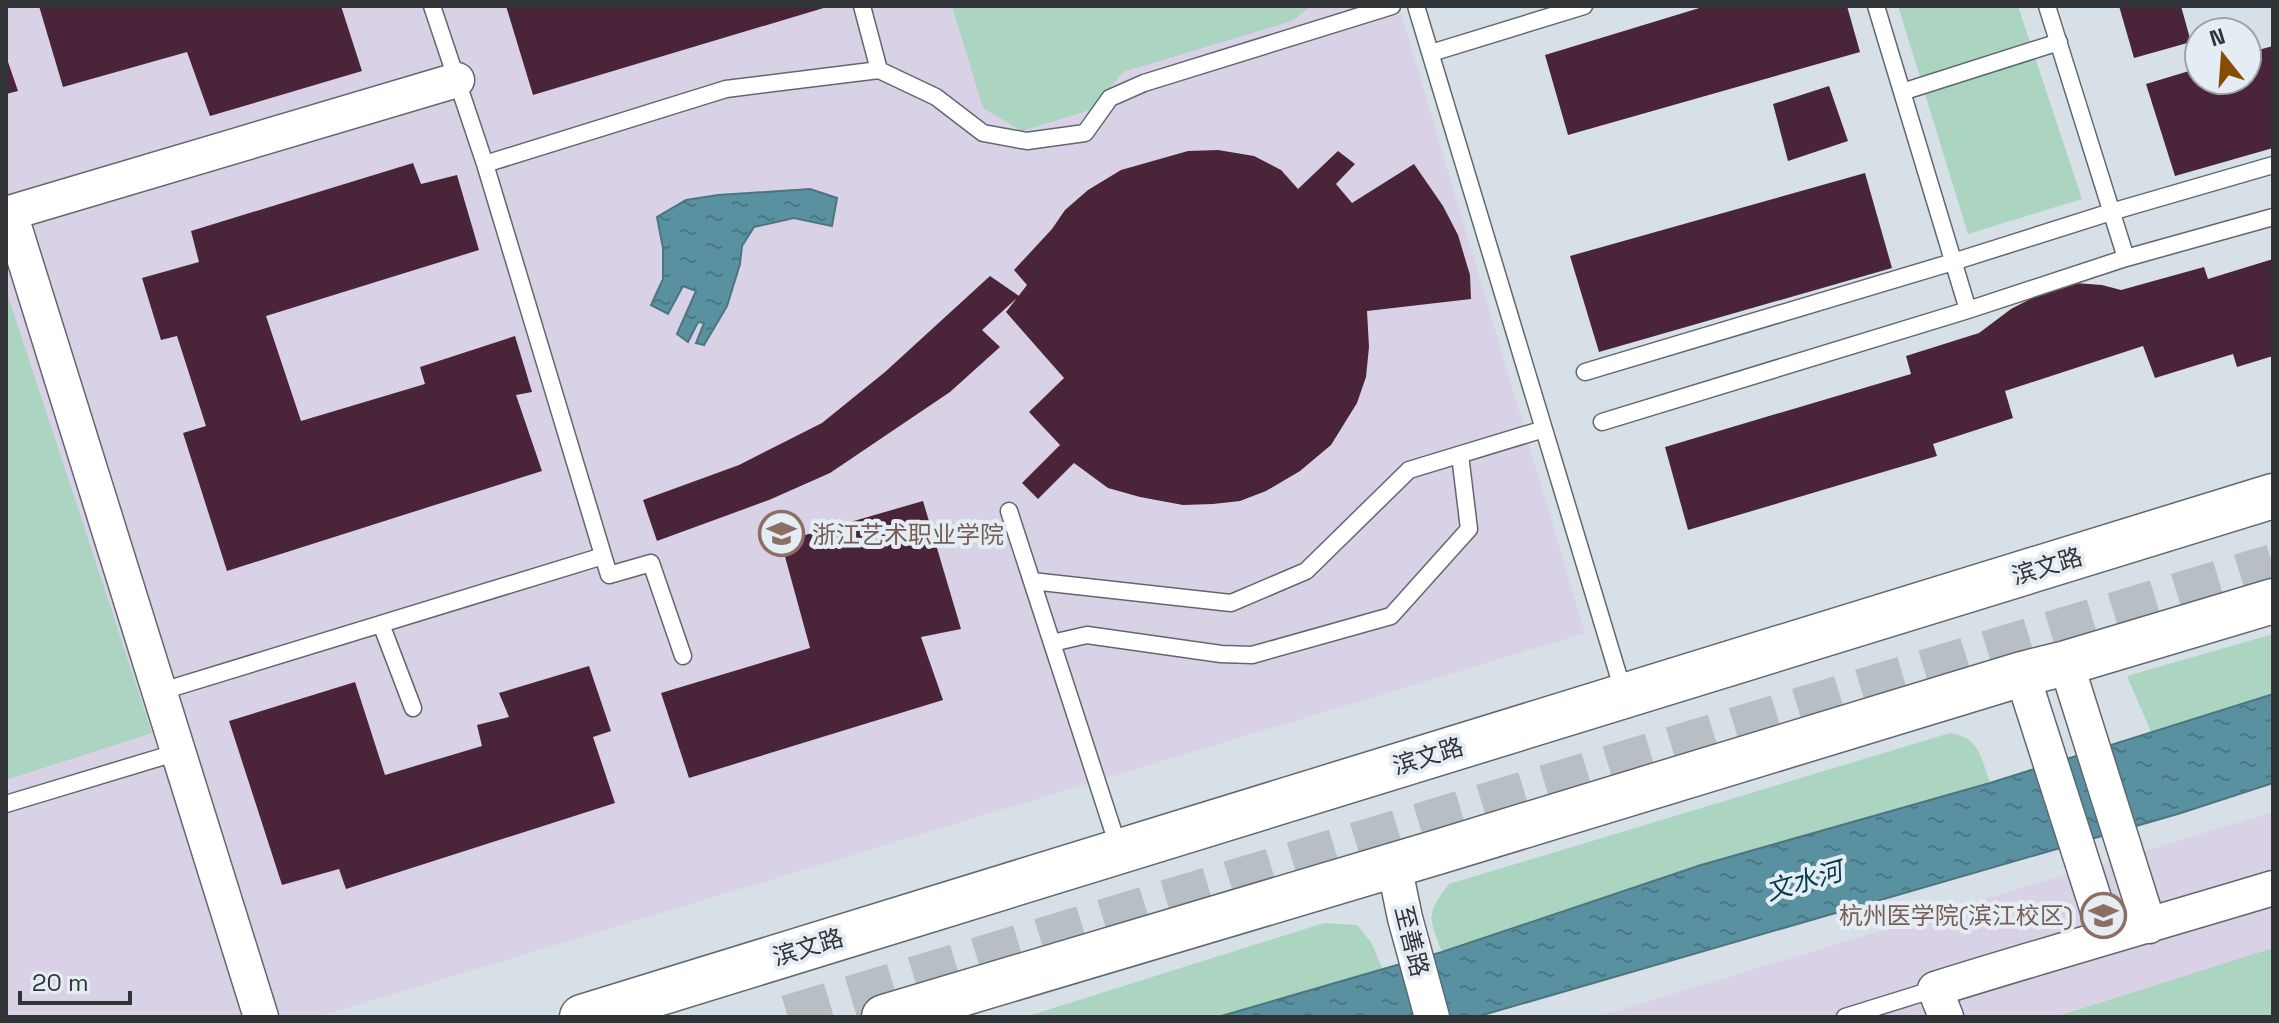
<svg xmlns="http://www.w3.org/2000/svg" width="2279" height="1023" viewBox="0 0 2279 1023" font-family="'Space Grotesk','Noto Sans SC',sans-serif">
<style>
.education{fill:#d9d1e6}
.green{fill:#acd5c1}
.water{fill:url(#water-ripples);stroke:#4d7581;stroke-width:2}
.building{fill:#4a253a}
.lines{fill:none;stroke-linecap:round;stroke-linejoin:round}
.highway-tunnel{stroke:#b7bec4;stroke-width:44;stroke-dasharray:44 22;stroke-linecap:butt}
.lane-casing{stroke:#60686d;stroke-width:19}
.street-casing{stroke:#60686d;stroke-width:37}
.primary-casing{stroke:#60686d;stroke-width:47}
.lane{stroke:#fff;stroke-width:16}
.street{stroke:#fff;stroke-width:34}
.primary{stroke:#fff;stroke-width:44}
.labels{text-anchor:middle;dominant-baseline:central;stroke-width:8;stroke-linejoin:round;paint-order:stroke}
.education-label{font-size:24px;fill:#785e54;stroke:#e5edf4;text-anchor:start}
.street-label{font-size:24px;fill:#313436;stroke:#e5edf4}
.water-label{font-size:26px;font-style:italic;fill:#053c48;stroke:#e5edf4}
</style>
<defs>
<pattern id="water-ripples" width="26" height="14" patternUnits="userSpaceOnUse" patternTransform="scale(2)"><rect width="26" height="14" fill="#5991a1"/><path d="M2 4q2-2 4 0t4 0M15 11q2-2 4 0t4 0" fill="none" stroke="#4a7784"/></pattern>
</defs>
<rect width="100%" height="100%" fill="#d8e0e7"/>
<!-- education -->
<path class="education" d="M6,6H1399L1585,633L318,1017H6Z
M2273,812V1017H1596Z"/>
<!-- green -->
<path class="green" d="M952,6H1311L1292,21L1123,72L1093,109L1022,131L983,108Z
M1898,6H2018L2082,199L1968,234Z
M6,290L152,733L6,780Z
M2273,634V695L2151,732L2127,676Z
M1950,733C1980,737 1981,758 1990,783L1702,865L1442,952C1429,918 1425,915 1449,884Z
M1324,923L1357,925L1371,942L1383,970L1218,1017H1025Z
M2273,948V1017H2055Z"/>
<!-- water -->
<path class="water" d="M810,189L837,198L832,226L794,218L754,227L742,246L740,264L727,306L704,345L696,343L704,323L698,322L688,342L677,334L696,291L683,286L668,314L651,305L663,279V248L657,217L686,200L718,195Z
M2273,694V783L2181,813L1476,1017H1218L1442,952L1701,865L1990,783Z"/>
<!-- building -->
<path class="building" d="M39,6H341L362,71L210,116L187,52L63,87Z
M506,6H827V7L533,95Z
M1706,6H1847L1860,52L1568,135L1545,55Z
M2119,6H2181L2191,42L2134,58Z
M2273,46V148L2175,176L2146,84L2199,68V80H2247V53Z
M6,56L18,91L6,94Z
M1829,86L1848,141L1788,161L1773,104Z
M1218,150L1254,156L1281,170L1298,189L1338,151L1355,164L1336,184L1352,203L1414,164L1443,206L1458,235L1470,275L1471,299L1367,311L1369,347L1366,377L1357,403L1331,445L1300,471L1266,491L1240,501L1213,504L1183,505L1140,497L1108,488L1074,463L1038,499L1022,483L1060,445L1029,412L1064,378L1006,312L1027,285L1014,270L1052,229L1065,210L1088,190L1121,170L1188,151Z
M413,163L421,184L457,175L479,250L266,316L301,421L425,384L420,367L515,336L532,392L516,395L542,471L227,571L183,433L206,426L177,336L161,340L142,278L199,262L191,231Z
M1865,173L1892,268L1599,352L1570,256Z
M2273,259V356L2237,367L2233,354L2155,378L2143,346L2005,391L2013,418L1933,444L1937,456L1688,530L1665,447L1911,374L1906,356L1979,333L2011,309L2034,297L2075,283L2102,285L2121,290L2204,267L2208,279Z
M990,276L1019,296L982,330L1000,347L950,392L830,473L769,500L657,541L643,500L739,465L822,423L885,372Z
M923,501L961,629L921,637L943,700L689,778L661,693L810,648L781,542Z
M589,666L611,731L593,737L615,803L346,889L339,869L282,885L229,721L355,682L385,775L482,746L477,725L509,717L499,693Z"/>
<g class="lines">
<!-- highway-tunnel -->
<path class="highway-tunnel" d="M788,1017L2273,566"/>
<defs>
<path id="lane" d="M432,6L485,164L609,575L651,563L683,656
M862,6L879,70
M1416,6L1624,694
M1876,6L1968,310
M2047,6L2126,258
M1431,53L1584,6
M1902,92L2059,42
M485,164L726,89L879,70L936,97L983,133L1027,141L1085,133L1110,98L1144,83L1392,6
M1585,372L1953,262L2111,212L2273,165
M1602,422L1968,310L2126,258L2273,217
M1009,511L1119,849
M1032,581L1231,603L1306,571L1409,470L1544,429
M381,624L413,708
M1052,643L1087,635L1221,654L1252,655L1391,616L1469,529L1460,455
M159,692L603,556
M6,804L178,752
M1845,1017L1935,989"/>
<path id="street" d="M10,213L261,1017
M6,214L457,80
M2066,663L2149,926
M2022,674L2106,936
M1394,865L1405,918L1432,1017
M1946,1017L1935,989C2047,954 2160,922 2273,888"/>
<path id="primary" d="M582,1017L2273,496
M884,1017L1441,851L2022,674L2066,663L2273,601"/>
</defs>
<!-- lane casing -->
<use href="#lane" class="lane-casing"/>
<!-- street casing -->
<use href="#street" class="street-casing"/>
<!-- primary casing -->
<use href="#primary" class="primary-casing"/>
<!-- lane -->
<use href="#lane" class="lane"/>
<!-- street -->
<use href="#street" class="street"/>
<!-- primary -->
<use href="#primary" class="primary"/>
</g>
<!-- icons -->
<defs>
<symbol id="university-ring" viewBox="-11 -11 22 22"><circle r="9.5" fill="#e5edf4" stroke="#8d6e63" stroke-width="1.5"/><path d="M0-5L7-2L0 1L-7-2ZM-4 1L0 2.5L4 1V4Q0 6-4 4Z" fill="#8d6e63"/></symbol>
</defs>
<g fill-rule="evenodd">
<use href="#university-ring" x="756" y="508" width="51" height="51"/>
<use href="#university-ring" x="2078" y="890" width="51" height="51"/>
</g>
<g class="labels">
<!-- education labels -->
<g class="education-label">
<text x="812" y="534">浙江艺术职业学院</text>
<text x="2073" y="915" text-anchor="end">杭州医学院(滨江校区)</text>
</g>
<!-- street labels -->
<g class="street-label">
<text transform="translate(2047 566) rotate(-17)">滨文路</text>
<text transform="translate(1428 756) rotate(-17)">滨文路</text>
<text transform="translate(1412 941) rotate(76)">至善路</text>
<text transform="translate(808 947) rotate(-17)">滨文路</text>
</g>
<!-- water labels -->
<g class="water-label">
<text transform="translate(1804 881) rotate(-16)">文水河</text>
</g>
</g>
<!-- border -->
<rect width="2279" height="1023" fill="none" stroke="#313436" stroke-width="16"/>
<!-- north arrow -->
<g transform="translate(2223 56) rotate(343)"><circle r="38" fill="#e5edf4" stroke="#9da3a8" stroke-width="2"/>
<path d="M0-6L14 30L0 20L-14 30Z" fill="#874c04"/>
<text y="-12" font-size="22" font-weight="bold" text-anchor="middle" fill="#313436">N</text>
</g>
<!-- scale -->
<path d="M20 991v12h110v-12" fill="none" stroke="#313436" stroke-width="4"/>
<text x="32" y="991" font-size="24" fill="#313436" stroke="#e5edf4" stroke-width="6" paint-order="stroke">20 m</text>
</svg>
